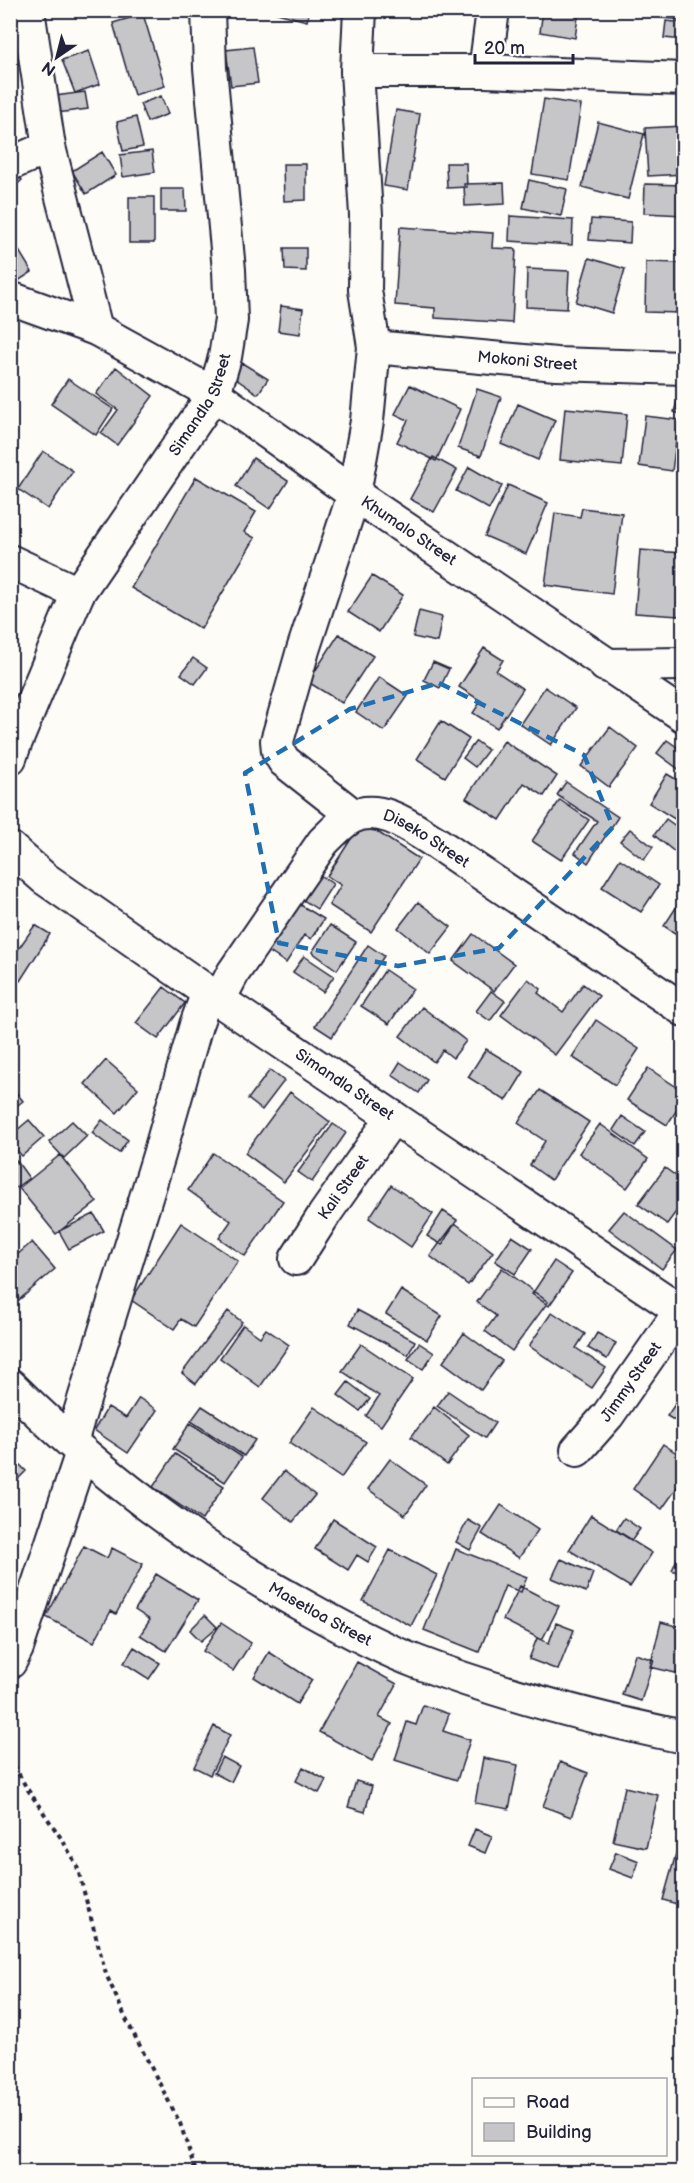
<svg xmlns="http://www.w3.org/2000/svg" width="694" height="2183" viewBox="0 0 694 2183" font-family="'Balsamiq Sans',sans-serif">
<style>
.building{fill:#c6c6c8;stroke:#22223b;stroke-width:1.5}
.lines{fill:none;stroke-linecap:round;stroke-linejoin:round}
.minor-casing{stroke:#22223b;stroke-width:36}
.path{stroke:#22223b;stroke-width:4;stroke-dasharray:4.5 4.5;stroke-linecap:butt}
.minor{stroke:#fdfcf7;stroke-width:32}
.marked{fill:none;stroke:#1f6fb2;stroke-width:4.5;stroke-dasharray:12 8;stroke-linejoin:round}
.labels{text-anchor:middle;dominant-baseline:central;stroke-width:5;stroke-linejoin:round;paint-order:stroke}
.street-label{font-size:16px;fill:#22223b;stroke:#fdfcf7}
</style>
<rect width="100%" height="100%" fill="#fdfcf7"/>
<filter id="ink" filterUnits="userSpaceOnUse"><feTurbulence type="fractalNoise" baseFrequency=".0167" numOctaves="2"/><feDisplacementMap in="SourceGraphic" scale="12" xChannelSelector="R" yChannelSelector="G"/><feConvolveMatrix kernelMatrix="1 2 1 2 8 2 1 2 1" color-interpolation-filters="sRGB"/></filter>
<g filter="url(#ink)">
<!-- building -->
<path class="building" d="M266,10H310L307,21Z
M543,10H579L575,38L540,32Z
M655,10H684V20L655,17Z
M143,14L165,86L134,95L113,23Z
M666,21L684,23V40L664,38Z
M253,47L258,83L231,86L226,50Z
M89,51L100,84L75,93L62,60Z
M85,92L88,109L57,113L55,96Z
M161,96L168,114L147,122L140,104Z
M544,99L581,105L569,180L532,174Z
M396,110L420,114L408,190L384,186Z
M136,117L143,147L123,151L117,122Z
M598,122L644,134L628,199L582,187Z
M684,126V174L648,176L645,128Z
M152,151L155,172L123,177L120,155Z
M102,152L116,175L86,194L72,171Z
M446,163H466L467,187L447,188Z
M283,164H306V200L284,201Z
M10,168L22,180L10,191Z
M529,180L567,189L561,216L523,208Z
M504,183L505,204L465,206L464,184Z
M645,184L684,185V215L644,213Z
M161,189H185L186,211H161Z
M129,197H154V243H129Z
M510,216L573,220L572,245L509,241Z
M591,219L631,222L630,243L589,240Z
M400,227L493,233L492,248L516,249L512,323L435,318V308L395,305Z
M10,236L32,272L18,281L10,270Z
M284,248H306V271L285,270Z
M589,258L625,269L612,313L576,302Z
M646,262L682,263L681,313L645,312Z
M527,269L569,271L567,309L526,307Z
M281,306L303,309L300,334L278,331Z
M242,363L268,379L258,394L233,377Z
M116,367L153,396L117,445L101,433L118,410L96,394Z
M68,379L113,409L96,435L51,404Z
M410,385L460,409L436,461L397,442L408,420L395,414Z
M477,389L501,397L481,456L458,448Z
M679,395L684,396V415L674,412Z
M518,404L555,420L538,460L501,444Z
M565,408L627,414L622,466L560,460Z
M645,416L679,420L672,471L639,466Z
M43,451L73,471L48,509L18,489Z
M433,457L457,470L434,512L410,499Z
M253,458L288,481L270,509L236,486Z
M469,467L502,486L489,509L456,491Z
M196,477L256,512L244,532L255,538L201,629L131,588Z
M508,485L548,503L526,554L485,536Z
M582,508L622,513L612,594L545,585L555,513L580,517Z
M640,550L683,553L679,616L635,613Z
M372,576L403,595L379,632L348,612Z
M419,611L442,617L437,642L413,637Z
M339,634L373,656L342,703L308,682Z
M484,648L503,660L496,671L523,689L497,728L473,713L481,701L459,687Z
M193,658L207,668L195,684L181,674Z
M433,662L449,669L440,688L424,680Z
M379,677L408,696L384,731L356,712Z
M545,687L576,708L551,745L520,724Z
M441,721L469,739L445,777L417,759Z
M610,727L638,748L609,787L581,766Z
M667,740L684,752V767L681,771L657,753Z
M476,741L488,750L475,767L463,758Z
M504,741L557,776L544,796L524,783L500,820L466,798Z
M667,774L684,784V825L649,803Z
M566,782L618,817L588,863L575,853L597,821L557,795Z
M560,800L589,820L561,860L532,841Z
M666,819L684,832V844L676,853L654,835Z
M362,822L419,859L371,932L329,905L341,885L327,876Z
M630,829L653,847L644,860L620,841Z
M620,859L659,885L641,912L602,887Z
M312,870L333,884L317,909L296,895Z
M683,897H684V939L664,926Z
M294,901L324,919L311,939L304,935L286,963L265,949Z
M418,902L451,927L430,954L398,928Z
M10,920L19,925L10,938Z
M35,925L50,934L20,981L10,975V961Z
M330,925L356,942L337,970L312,952Z
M473,934L514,964L494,991L453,961Z
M368,945L384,956L332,1037L315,1026Z
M304,956L334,976L323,992L293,972Z
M385,970L413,989L389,1024L361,1006Z
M528,979L541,989L538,993L563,1012L583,984L599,996L555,1055L501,1015Z
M164,987L185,1003L158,1039L136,1023Z
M491,991L505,1001L490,1021L476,1011Z
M422,1007L466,1041L453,1058L443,1050L434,1062L400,1036Z
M596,1020L639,1049L615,1085L572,1057Z
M486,1049L524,1072L506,1101L468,1077Z
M106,1060L138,1088L117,1113L85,1084Z
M400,1062L427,1080L419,1093L392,1075Z
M648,1068L684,1092V1099L667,1125L627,1100Z
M270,1070L284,1081L262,1110L248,1099Z
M10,1085L23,1101L10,1111Z
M540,1090L589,1122L551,1180L530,1165L545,1141L518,1123Z
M290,1092L330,1122L284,1182L245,1153Z
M622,1116L645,1132L635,1146L613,1130Z
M29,1120L44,1137L22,1156L10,1143V1136Z
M102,1120L128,1140L119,1153L92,1133Z
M72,1121L87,1136L64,1158L49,1142Z
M333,1124L346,1133L312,1182L298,1172Z
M600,1124L648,1159L627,1188L579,1153Z
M213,1153L283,1201L245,1256L219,1238L231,1221L188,1190Z
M60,1155L97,1202L56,1234L19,1188Z
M16,1160L29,1178L10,1192V1164Z
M665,1168L684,1182V1201L667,1224L638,1204Z
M391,1185L433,1214L411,1247L369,1218Z
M443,1211L457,1220L442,1245L427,1236Z
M624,1211L677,1250L662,1269L609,1229Z
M94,1214L104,1231L69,1249L59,1231Z
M181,1223L238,1261L194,1327L181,1319L174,1329L131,1300Z
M455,1223L493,1252L468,1285L430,1256Z
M512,1236L532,1249L515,1274L495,1261Z
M32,1242L55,1269L19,1300L10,1290V1261Z
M554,1261L572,1273L549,1306L532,1294Z
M502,1268L548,1302L512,1351L485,1331L496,1316L477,1302Z
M401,1290L442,1316L427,1340L386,1314Z
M357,1310L415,1341L408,1355L350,1324Z
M228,1311L242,1322L196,1384L182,1373Z
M552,1312L585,1334L576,1348L606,1368L592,1388L529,1346Z
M243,1325L260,1337L266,1329L289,1345L260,1387L220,1358Z
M464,1333L502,1361L481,1390L443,1362Z
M597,1333L616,1343L607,1359L588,1348Z
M419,1343L434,1353L423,1369L408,1359Z
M361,1344L413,1379L381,1426L366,1416L379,1396L342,1371Z
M348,1382L370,1399L360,1411L338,1395Z
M448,1391L495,1423L485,1438L437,1406Z
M684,1391V1426L667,1416Z
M139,1398L157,1410L128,1453L94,1430L108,1407L126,1418Z
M202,1406L255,1440L244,1456L191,1421Z
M314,1407L366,1442L341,1478L289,1443Z
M434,1407L469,1435L447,1465L411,1437Z
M190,1423L242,1457L225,1482L173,1449Z
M663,1444L684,1458V1478L662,1509L633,1489Z
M175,1454L224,1486L202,1520L153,1487Z
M10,1455L26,1471L10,1487Z
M390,1459L426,1485L405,1515L368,1489Z
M284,1471L315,1495L293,1522L263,1498Z
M501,1505L538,1530L519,1558L482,1534Z
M591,1515L652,1553L630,1587L569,1550Z
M624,1518L640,1529L632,1540L616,1530Z
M333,1519L377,1547L368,1562L357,1555L348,1570L315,1549Z
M468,1520L482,1528L470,1550L456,1542Z
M684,1544V1575L672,1570Z
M84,1546L107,1558L112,1548L143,1564L116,1614L111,1611L94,1642L46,1617Z
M456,1549L527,1577L521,1592L505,1586L479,1652L424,1630Z
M390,1550L437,1575L411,1626L363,1601Z
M561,1559L593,1573L586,1592L552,1578Z
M156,1574L198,1600L166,1651L140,1635L150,1620L135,1610Z
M520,1586L559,1606L542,1640L503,1620Z
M205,1615L217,1627L201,1641L190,1630Z
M661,1622L684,1628V1675L650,1667Z
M221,1623L251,1643L233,1671L203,1651Z
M556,1623L574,1630L558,1670L529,1659L537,1638L549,1643Z
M134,1647L160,1663L149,1679L124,1663Z
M269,1652L312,1680L297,1704L254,1677Z
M635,1654L654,1660L641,1701L622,1695Z
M357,1662L397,1684L379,1717L392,1724L372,1761L319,1732Z
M423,1705L449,1714L443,1731L470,1740L457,1780L395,1760L407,1722L416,1725Z
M214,1726L230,1735L210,1775L194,1767Z
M222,1757L239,1766L231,1782L214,1773Z
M483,1758L518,1765L509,1809L475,1803Z
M560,1762L588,1773L571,1817L543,1806Z
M303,1767L326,1780L319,1793L296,1781Z
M356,1781L372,1786L365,1812L348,1807Z
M625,1787L658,1795L646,1848L613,1841Z
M684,1825V1906L663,1900Z
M475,1829L492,1836L485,1853L468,1846Z
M616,1852L639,1861L633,1878L609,1869Z"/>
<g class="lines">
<defs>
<g id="minor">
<path d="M28,10L49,147L96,329"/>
<path d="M357,71H485L684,79"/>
<path d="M485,71L493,10"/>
<path d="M10,164L49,147"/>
<path id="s1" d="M10,298L96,329L214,394L354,494L684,716"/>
<path id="s2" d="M374,347L556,364L684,368"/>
<path d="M10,561L78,593"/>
<path d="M605,665L684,664"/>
<path id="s3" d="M10,758L15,744L78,593L214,394L225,357L231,320L229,270L210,68L208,10"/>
<path d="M354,816L284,761L278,751L277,741L303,650L354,494L367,421L374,347L365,290L366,215L357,71L360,10"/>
<path id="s4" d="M10,848L44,878L219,1000L684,1313"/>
<path id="s5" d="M219,1000L233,973L323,842C332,833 341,823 352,817C381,803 412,828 435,842L684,1010"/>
<path id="s6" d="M296,1259L324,1215L393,1117"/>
<path id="s7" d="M10,1385C99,1474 201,1550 311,1610C345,1629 380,1648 417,1662C504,1695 593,1718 684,1737"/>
<path d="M71,1442L159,1155L196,1025L208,992"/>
<path id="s8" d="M577,1450L608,1415L684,1306"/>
<path d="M10,1662L17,1648L82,1452"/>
</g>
</defs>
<!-- minor casing -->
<use href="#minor" class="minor-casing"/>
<!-- path -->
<path class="path" d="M10,1758L26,1787L63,1841L77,1866L106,1974L126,2019L180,2123L196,2172"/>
<!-- minor -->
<use href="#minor" class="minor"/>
</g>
</g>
<!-- marked area -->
<path class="marked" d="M439,683L584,755L613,827L499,948L398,966L279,943L245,773L350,709Z"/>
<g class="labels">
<!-- street labels -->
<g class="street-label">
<text stroke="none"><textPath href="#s2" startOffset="154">Mokoni Street</textPath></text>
<text stroke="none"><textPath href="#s3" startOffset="404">Simandla Street</textPath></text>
<text stroke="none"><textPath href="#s1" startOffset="464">Khumalo Street</textPath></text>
<text stroke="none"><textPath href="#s5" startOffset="309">Diseko Street</textPath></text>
<text stroke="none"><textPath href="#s4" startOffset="410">Simandla Street</textPath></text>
<text stroke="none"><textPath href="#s6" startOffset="86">Kali Street</textPath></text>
<text stroke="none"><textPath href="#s8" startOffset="87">Jimmy Street</textPath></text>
<text stroke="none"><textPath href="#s7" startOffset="387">Masetloa Street</textPath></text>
</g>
</g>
<!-- margin -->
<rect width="694" height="2183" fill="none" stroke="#fdfcf7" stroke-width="36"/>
<rect x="18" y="18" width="658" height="2147" fill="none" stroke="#22223b" stroke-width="2" filter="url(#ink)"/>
<!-- legend -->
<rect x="472" y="2078" width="195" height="78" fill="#fdfcf7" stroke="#a5a5ac" stroke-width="1.5"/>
<rect x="484" y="2098" width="30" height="9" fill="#fdfcf7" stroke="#a5a5ac" stroke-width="1.5"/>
<text x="526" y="2108" font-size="18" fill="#22223b">Road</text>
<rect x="484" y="2123" width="30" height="18" fill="#c6c6c8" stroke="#a5a5ac" stroke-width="1.5"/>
<text x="526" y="2138" font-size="18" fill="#22223b">Building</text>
<!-- north arrow -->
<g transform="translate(57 57) rotate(215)" stroke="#fdfcf7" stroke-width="4.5" paint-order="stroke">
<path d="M0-4.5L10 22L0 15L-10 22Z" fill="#22223b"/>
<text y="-9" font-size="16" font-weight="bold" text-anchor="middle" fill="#22223b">N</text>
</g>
<!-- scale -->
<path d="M475 54v9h98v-9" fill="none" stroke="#22223b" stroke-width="3"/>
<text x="484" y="54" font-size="18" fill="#22223b" stroke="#fdfcf7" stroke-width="4.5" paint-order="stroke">20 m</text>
</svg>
